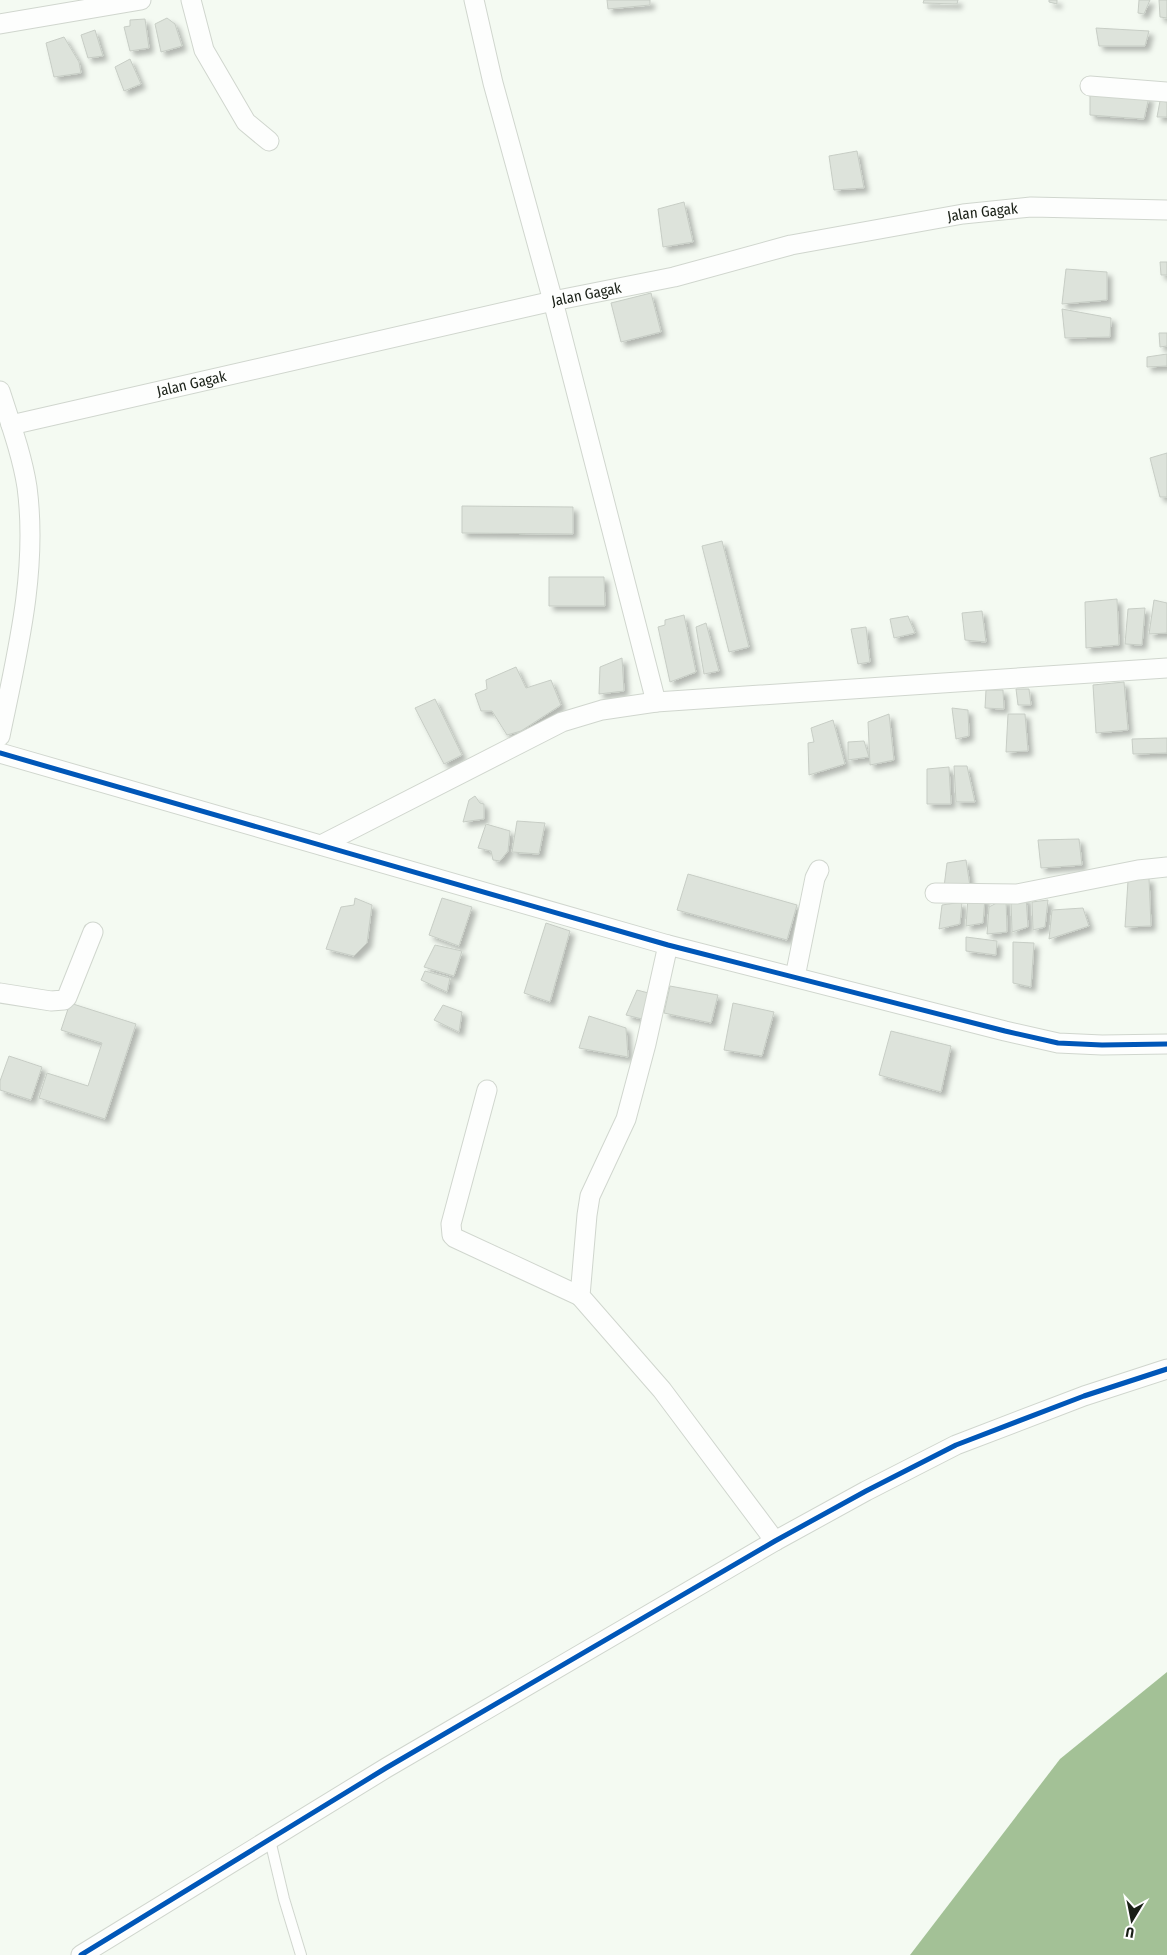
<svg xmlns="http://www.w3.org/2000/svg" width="1167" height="1955" viewBox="0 0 1167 1955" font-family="'Fira Sans Condensed',sans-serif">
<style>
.water{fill:#a3c196}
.building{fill:#dde3db;stroke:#c7cdc5;filter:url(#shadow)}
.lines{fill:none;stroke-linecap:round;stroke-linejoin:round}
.lane-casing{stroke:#d0d6ce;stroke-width:12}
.street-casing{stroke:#d0d6ce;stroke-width:21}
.lane{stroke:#fdfefd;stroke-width:10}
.street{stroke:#fdfefd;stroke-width:19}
.cycleway-casing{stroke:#fff;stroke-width:8}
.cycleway{stroke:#0057b8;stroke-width:5}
.labels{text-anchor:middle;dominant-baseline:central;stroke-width:4.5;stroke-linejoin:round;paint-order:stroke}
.street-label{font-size:15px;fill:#191f16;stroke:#fff}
</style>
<defs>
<filter id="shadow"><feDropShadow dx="4.5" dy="4.5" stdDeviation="2.5" flood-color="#0004"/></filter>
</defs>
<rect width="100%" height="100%" fill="#f4faf2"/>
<!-- water -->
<path class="water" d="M1167,1672V1955H910L1060,1759Z"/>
<!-- building -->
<path class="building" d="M607,0H650V5L608,9Z
M924,0H958L957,4L923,3Z
M1049,0H1057V4L1049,2Z
M1139,0H1150L1144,14L1138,13Z
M1159,0H1167V18L1160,17Z
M167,18L175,24L182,46L161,52L155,24Z
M145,19L149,48L130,51L124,27L130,26V20Z
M1096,28L1149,31L1145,46H1099Z
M95,30L103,56L88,58L81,35Z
M64,37L79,62L81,73L54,77L46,43Z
M130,59L141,84L124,91L115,67Z
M1090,93L1149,97L1144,119L1090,115Z
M1160,101L1167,102V117H1157Z
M857,151L864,188L834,190L829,156Z
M684,202L693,242L663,247L658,209Z
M1160,262H1167V275H1161Z
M1066,269L1107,272V300L1062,304Z
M651,293L661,332L621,342L611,303Z
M1062,309L1111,318L1110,337L1065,338Z
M1159,333H1167V346L1160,347Z
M1167,354V366L1147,367V357Z
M1167,453V497H1160L1150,458Z
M462,506L573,507V534L462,533Z
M722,541L749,647L729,652L702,546Z
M549,577H604L605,606H549Z
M1117,599L1119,645L1086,648L1085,602Z
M1154,600L1167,603V633L1149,634Z
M1145,608L1142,645L1125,644L1128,609Z
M982,611L986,642L965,640L962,613Z
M684,615L696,672L670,682L658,627L665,625V620Z
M908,616L915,633L894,638L890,619Z
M706,623L719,671L704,674L696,627Z
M866,627L870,662L858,664L851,629Z
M622,658L624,691L599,694L600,667Z
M516,667L526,688L551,680L561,705L521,731L507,735L492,711H481L475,694L487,689L486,680Z
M1124,682L1128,730L1096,733L1093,685Z
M1016,689H1029L1031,705H1018Z
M986,690H1003L1004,709L985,708Z
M435,699L462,755L444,764L415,708Z
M952,708L968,710L969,736L956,739Z
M889,714L894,760L870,765L868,722Z
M1008,714H1025L1028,751L1006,752Z
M833,720L845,764L809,775L808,743L814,742L811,728Z
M1167,738V753L1133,754L1132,739Z
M864,741L869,757L848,760V742Z
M954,766H967L975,802H956Z
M949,767L951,804H927V769Z
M475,796L480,803L484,804V819L463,822L469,800Z
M517,821L545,823L539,854L512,852Z
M486,824L510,831L508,851L500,861L493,860L491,851L478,848Z
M1079,839L1082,865L1041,868L1038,840Z
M966,860L970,886L944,887L947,863Z
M688,874L797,905L787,940L677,910Z
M1149,878L1151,926L1125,927L1128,881Z
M968,897L985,898L983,923L966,926Z
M1026,897L1028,927L1012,932L1011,901Z
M355,898L372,905L367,943L354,956L326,949L341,907L354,905Z
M442,898L472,907L459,946L429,935Z
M1006,898L1007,932L987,934L989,907Z
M1048,900L1045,927L1033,930L1032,902Z
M962,902L960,924L939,929L942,905Z
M1083,908L1089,926L1049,939L1052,910Z
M546,923L570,931L550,1002L524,993Z
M966,937L997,941L996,955L966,951Z
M1013,942L1034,943L1031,987L1013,983Z
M435,945L462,951L454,976L424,967Z
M425,971L450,978L447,992L421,980Z
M670,986L718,995L711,1023L664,1013Z
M637,990L652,994L646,1020L626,1015Z
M70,1003L136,1024L105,1119L39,1098L47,1073L88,1086L102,1043L61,1030Z
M733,1003L774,1012L762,1056L724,1050Z
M443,1005L462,1012L459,1032L434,1020Z
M589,1016L626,1028L628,1057L579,1048Z
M891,1031L951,1046L941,1092L879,1075Z
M9,1056L42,1067L31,1100L0,1090V1081Z"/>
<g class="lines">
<defs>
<path id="lane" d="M270,1840L284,1899L301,1955"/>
<g id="street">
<path d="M191,0L204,50L246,122L269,141"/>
<path d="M474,0L493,83L553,301L656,702"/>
<path d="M0,24L141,0"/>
<path d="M1090,86L1167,92"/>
<path d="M0,391C10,422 22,455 27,487C38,571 17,654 0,736"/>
<path id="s1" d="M11,425L553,301L674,277L791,245L963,214L1031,207L1167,210"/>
<path d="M0,753L668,945L1005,1031L1058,1043L1102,1045L1167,1044"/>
<path d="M321,845L562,722L602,710L656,702L1167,668"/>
<path d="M935,893L1017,894L1138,870L1167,867"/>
<path d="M668,945L646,1044L626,1119L590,1196L587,1215L580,1296L662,1390L775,1541"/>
<path d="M795,977L815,878L819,870"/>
<path d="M0,993L51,1001L64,1000L67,997L93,932"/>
<path d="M487,1090L451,1224L452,1235L455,1238L580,1296"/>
<path d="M81,1955L386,1768L775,1541L866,1491L956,1445L1084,1396L1167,1369"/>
</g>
</defs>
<!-- lane casing -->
<use href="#lane" class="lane-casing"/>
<!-- street casing -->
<use href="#street" class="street-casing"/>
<!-- lane -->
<use href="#lane" class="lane"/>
<!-- street -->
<use href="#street" class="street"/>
<defs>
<path id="cycleway" d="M0,753L668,945L1005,1031L1058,1043L1102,1045L1167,1044
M81,1955L386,1768L775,1541L866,1491L956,1445L1084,1396L1167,1369"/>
</defs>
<!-- cycleway casing -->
<use href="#cycleway" class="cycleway-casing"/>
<!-- cycleway -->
<use href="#cycleway" class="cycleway"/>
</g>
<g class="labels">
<!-- street labels -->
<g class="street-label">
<text stroke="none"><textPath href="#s1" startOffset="995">Jalan Gagak</textPath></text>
<text stroke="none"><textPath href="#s1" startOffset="590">Jalan Gagak</textPath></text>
<text stroke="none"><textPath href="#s1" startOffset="185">Jalan Gagak</textPath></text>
</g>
</g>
<!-- north arrow -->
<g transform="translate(1132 1920) rotate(190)" stroke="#ffffff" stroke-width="4" paint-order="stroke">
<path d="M0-4L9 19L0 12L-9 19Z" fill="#191f16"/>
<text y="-8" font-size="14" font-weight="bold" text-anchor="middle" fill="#191f16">U</text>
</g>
</svg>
